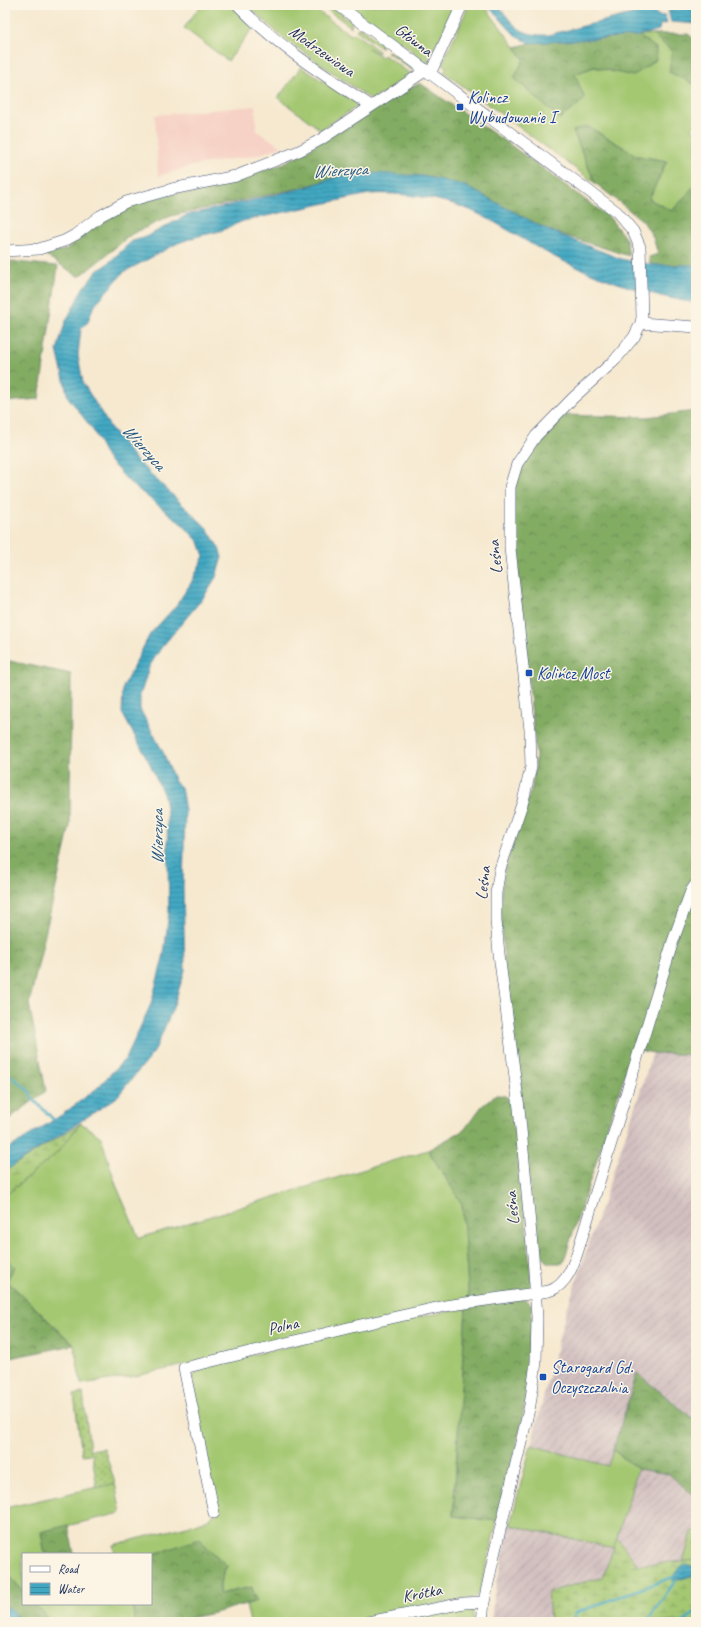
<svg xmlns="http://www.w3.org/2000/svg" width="701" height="1627" viewBox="0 0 701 1627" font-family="Caveat,sans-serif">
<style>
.built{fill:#f6d1c5}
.industrial{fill:url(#industrial-furrows)}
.grass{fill:#a4c872;stroke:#607c68}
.forest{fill:url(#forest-crowns);stroke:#4f6e61}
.wetland{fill:url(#wetland-marsh);stroke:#607c68}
.garden{fill:url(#garden-dots);stroke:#607c68}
.water{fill:url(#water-rules);stroke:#2e6c90}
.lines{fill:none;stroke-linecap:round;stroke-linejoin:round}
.stream{stroke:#42a8c2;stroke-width:2.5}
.minor-casing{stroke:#3c4b6f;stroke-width:12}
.minor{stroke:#fff;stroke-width:11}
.transit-dot{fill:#1a4fb4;stroke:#fcf5e5;stroke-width:1.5}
.labels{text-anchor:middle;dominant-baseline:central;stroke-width:3;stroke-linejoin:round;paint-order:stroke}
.street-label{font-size:17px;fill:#1b2f5e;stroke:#fcf5e5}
.transit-label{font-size:17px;fill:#164399;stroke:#fcf5e5;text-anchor:start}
.water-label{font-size:18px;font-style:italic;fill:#295981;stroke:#fcf5e5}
</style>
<defs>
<pattern id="industrial-furrows" width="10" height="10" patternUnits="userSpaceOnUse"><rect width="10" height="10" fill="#d1bfbf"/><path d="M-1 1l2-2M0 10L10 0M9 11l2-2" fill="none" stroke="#b3a4a7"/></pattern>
<pattern id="forest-crowns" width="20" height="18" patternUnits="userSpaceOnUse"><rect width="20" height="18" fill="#83ac64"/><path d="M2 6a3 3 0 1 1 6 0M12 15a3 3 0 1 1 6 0" fill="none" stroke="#6a8c56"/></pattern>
<pattern id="wetland-marsh" width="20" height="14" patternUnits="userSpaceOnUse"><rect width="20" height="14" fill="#a4c872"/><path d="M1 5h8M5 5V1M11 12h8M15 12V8" fill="none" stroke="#85a361"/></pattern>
<pattern id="garden-dots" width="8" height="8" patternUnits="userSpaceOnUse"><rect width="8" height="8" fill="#a4c872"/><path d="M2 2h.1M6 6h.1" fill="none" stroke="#85a361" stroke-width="1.8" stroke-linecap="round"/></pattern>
<pattern id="water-rules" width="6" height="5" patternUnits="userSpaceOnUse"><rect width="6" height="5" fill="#42a8c2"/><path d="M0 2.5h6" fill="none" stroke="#3689a1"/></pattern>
</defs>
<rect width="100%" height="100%" fill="#fcf5e5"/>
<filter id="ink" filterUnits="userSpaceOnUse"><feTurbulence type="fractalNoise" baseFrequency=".025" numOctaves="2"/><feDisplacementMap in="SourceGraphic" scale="8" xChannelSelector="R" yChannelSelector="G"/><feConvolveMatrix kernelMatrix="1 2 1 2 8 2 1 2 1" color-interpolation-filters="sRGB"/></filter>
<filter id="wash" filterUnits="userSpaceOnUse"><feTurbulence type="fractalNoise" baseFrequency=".012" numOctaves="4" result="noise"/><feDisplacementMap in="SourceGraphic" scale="16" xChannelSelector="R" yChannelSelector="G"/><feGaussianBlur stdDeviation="0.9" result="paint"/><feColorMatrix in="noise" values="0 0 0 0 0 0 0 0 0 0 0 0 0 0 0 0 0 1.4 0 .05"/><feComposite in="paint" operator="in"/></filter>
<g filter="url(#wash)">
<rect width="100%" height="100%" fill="#f6e9d0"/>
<!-- built -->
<path class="built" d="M255,106L257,131L282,147L257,155L196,165L158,176L155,115Z"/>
<!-- industrial -->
<path class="industrial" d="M653,1053L696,1055V1421L637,1374L608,1466L531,1445L565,1315Z
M638,1469L669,1474L696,1498V1530L692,1532L683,1562L638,1565L617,1538Z
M510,1525L614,1548L603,1577L548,1592L550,1622H491L494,1595Z"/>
<!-- grass -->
<path class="grass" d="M201,5H231L253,28L228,61L184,28Z
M247,5H309L351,35L354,33L379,51L378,53L368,48L382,57L384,55L412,75L372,100L283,38Z
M321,5H331L343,14V17L352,20L351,27Z
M344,5H459L442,41L427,55L432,62H425L403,43L394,42Z
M469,5H484L524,59L574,74L594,67L633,76L637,36L652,34L672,51L670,72L696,85V124L691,128L696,132V184L672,211L649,199L667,161L638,156L587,126L573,131L595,183L444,72L447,68L442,64Z
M358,28H361L382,44L381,48L356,30Z
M389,51L411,66L413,71L387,52Z
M301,67L358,104V106L321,130L278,98Z
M81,1123L101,1137L116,1185L139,1238L428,1150L462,1204L469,1302L131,1377L81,1384L74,1345L7,1281L5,1196L56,1154Z
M466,1308L453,1516L497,1521L480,1591L475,1598L403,1610L357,1622H250L246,1605L256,1601L252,1587L219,1594L221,1579L227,1566L199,1540L151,1555L115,1554L113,1545L195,1524L208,1519L216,1512L191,1389L193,1376L202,1367L372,1326Z
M531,1445L608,1466L613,1450L638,1469L614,1548L510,1525Z
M115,1483L121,1513L41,1532L45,1554H23V1591L5,1571V1508Z
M696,1530V1560L683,1562L692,1532Z
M35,1604H131L136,1622H51Z
M472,1605L474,1622H380Z"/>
<!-- forest -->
<path class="forest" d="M652,34H688L696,41V85L669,72L672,51Z
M638,35L656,48V60L633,76L594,67L575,74L585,99L560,119L514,78L524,59L515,47L531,43Z
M420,83L513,147L609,217L626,239L629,256L548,230L463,185L353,172L304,187L171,216L132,234L79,277L44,254L65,250L96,225L121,209L149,199L217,184L280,165L308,150L366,109Z
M587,126L638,156L667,161L649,199L672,211L696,184V265H653L650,263L649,257L658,254L653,237L643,221L595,183L573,131Z
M5,261L58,266L39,399L5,402Z
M696,411V1055L653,1053L633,1049L563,1263H548L536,1247L504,963L500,904L504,870L532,787L536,757L513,522C514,503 512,480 521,463C530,445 548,430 562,415L647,417Z
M5,660L71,674L70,826L29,1004L46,1091L5,1122Z
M496,1095C508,1095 511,1099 516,1109L532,1288L469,1302L462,1204L428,1150L464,1130L482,1106Z
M5,1256L15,1266L7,1281L74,1345L5,1359Z
M524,1298L531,1304C538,1378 515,1450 497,1521L453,1516L466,1308Z
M637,1373L696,1421V1498L669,1474L638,1469L613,1450Z
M68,1525L74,1554H45L41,1532Z
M199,1539L227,1566L221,1579L219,1594L252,1587L256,1601L214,1613L171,1622H136L131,1604H151V1555Z
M5,1571L23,1591V1604H35L51,1622H21L5,1604Z"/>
<!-- wetland -->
<path class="wetland" d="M81,1123L56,1154L5,1196V1171Z
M617,1538L638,1565L696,1560V1622H550L548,1592L603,1577Z"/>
<!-- garden -->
<path class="garden" d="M83,1393L90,1450L104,1448L115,1483L97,1488L92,1454L82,1455L74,1395Z"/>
<!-- water -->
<path class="water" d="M487,5H498C514,26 520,36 548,35L651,9L659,16L665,15L667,23L660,25L659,30L637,36L531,43L517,37Z
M676,5H696V24L671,22L668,11Z
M353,172L423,176L463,185L548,230L621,259L653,265H696V303C650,296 605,280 563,261C531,246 502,224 470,210C442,198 399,192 369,194L243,221L220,231L195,237L178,243L124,272L98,301L92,310L88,322L81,329L78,355L83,383L112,430L137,461L207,528L219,548L222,557L216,577L203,598L161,648L149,667L140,696V709L163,752L175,782L181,787L185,811L183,888L185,970L173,1008L154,1052L116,1098L5,1171V1151L63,1114L96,1089L126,1058L151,1004L164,954L169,911L167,815L164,796L150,764L122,713L123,687L150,634L175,607L191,583L204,556L199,542L183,525L129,482L107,458L93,430L68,397L57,350L65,323L84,286L86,285L98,270L104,267L132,241L144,238L187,215L300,189Z
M685,1564L696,1567V1575L673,1581C672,1574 680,1567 685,1564Z
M5,1604L21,1622H5Z"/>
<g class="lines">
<!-- stream -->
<path class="stream" d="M5,1071L30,1092L31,1097L55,1121
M575,1622V1613L673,1577
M647,1622L675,1581
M684,1622L696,1611"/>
</g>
</g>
<g filter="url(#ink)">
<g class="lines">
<defs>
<path id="minor" d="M238,5C277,46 324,75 371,106
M338,5L617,212L633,231L640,247L642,317L641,323L634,337L615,360L573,398L536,436L517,464L510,487V548L530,730L531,767L523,801L500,869L496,893V921L499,954L519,1108L533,1256L537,1317L536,1362L530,1405L494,1555L484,1602L482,1622
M430,74L462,5
M5,251L39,249L64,241L75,235L100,216L126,202L172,189L236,176L299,151L320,140L425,71
M641,323L696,327
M214,1513L184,1368L356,1326L445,1306L549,1291C572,1284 577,1251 584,1231L673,941L691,891L696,884
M368,1622L464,1603L484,1602"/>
</defs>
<!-- minor casing -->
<use href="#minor" class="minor-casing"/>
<!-- minor -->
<use href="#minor" class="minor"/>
</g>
</g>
<!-- markers -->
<g class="transit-dot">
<rect x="456" y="103" width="8" height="8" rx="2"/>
<rect x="525" y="669" width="8" height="8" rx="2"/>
<rect x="539" y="1373" width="8" height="8" rx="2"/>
</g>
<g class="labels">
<!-- street labels -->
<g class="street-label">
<text transform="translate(414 40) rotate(37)">Główna</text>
<text transform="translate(322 51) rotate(35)">Modrzewiowa</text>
<text transform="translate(495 557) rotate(-96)">Leśna</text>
<text transform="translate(483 883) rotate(-83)">Leśna</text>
<text transform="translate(512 1208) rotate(-95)">Leśna</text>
<text transform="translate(283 1326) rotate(-13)">Polna</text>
<text transform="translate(422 1593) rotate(-11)">Krótka</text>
</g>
<!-- transit labels -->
<g class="transit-label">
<text x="468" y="97">Kolincz<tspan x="468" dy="20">Wybudowanie I</tspan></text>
<text x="537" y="673">Kolińcz Most</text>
<text x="551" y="1367">Starogard Gd.<tspan x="551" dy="20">Oczyszczalnia</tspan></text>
</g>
<!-- water labels -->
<g class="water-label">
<text transform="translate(340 170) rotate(-3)">Wierzyca</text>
<text transform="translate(144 447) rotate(48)">Wierzyca</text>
<text transform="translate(157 837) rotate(-90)">Wierzyca</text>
</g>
</g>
<!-- margin -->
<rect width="701" height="1627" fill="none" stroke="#fcf5e5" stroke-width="20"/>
<!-- legend -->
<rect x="22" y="1553" width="130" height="52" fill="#fcf5e5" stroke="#a2a6af"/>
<rect x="30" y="1566" width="20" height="6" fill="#ffffff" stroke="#a2a6af"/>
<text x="58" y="1573" font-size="12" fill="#1b2f5e">Road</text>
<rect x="30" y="1583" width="20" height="12" fill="url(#water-rules)" stroke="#a2a6af"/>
<text x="58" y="1593" font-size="12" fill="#1b2f5e">Water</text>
</svg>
